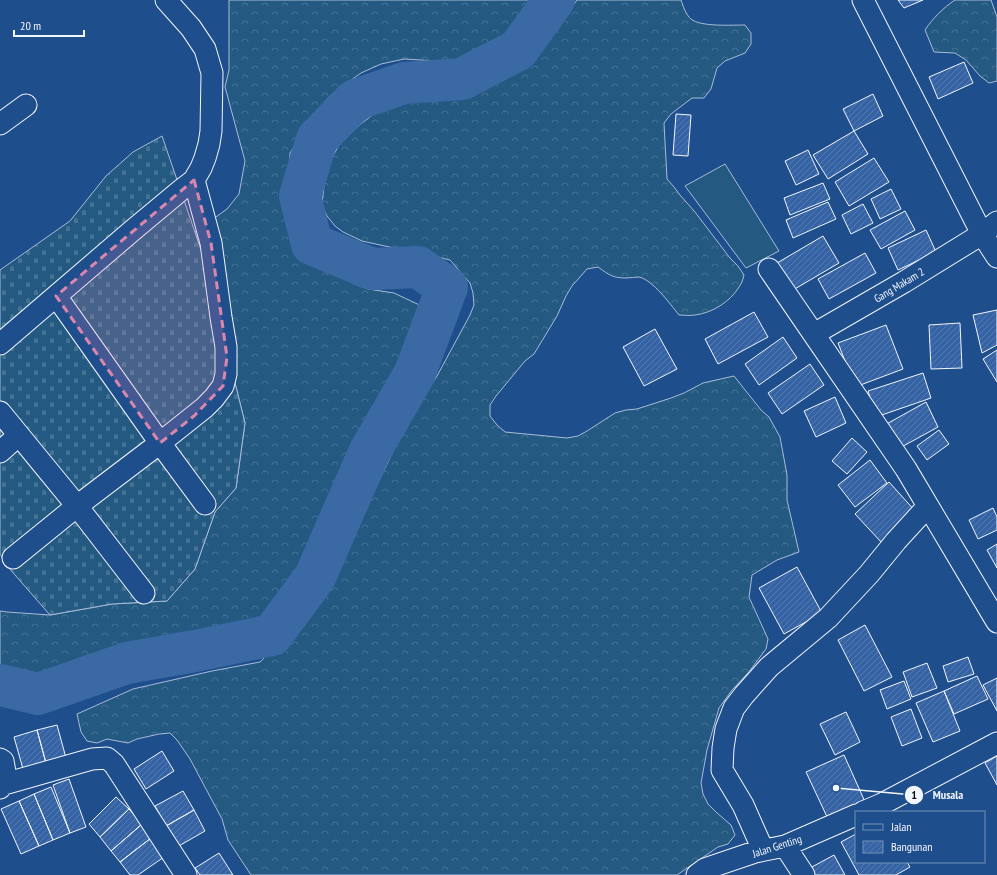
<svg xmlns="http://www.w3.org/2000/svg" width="997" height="875" viewBox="0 0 997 875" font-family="'PT Sans Narrow',sans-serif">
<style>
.forest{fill:url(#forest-crowns);stroke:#a8bbd7}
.cemetery{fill:url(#cemetery-stones);stroke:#a8bbd7}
.garden{fill:#245a82;stroke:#a8bbd7}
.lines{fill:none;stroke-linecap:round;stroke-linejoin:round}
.river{stroke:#3b69a3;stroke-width:42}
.building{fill:url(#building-hatch);stroke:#f2f6ff}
.street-casing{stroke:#f2f6ff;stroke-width:23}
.street{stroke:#1f4e8c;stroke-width:21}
.marked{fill:#da87ad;fill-opacity:0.2;stroke:#da87ad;stroke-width:3;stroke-dasharray:8 5;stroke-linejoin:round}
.labels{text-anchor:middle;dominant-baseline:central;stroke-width:3;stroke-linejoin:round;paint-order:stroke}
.street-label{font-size:11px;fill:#f2f6ff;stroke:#1f4e8c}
.leader{fill:none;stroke:#f2f6ff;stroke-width:1.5}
.callout-dot{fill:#f2f6ff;stroke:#1f4e8c;stroke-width:1.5}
.mark-label{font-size:12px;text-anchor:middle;font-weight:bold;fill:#111}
.callout-label{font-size:12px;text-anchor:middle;font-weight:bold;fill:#f2f6ff;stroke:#1f4e8c;stroke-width:3;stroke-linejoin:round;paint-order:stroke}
</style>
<defs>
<pattern id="forest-crowns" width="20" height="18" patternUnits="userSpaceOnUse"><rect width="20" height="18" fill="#245a82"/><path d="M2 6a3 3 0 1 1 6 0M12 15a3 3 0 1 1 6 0" fill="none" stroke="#447295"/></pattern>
<pattern id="cemetery-stones" width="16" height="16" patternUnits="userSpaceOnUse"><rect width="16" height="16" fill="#245a82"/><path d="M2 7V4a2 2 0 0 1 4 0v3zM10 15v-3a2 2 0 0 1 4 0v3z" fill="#447295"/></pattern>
<pattern id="building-hatch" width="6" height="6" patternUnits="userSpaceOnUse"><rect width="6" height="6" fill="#3563a3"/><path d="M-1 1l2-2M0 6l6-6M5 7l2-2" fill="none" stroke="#537ab1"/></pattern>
</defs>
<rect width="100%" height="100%" fill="#1f4e8c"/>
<!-- forest -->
<path class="forest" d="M229,0H537L507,42L470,67L459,64L437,61L404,59L381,64L361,73L334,92L327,99L313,118L290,153L288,206L318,264L357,285L368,289L394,293L428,309L429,319L418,338L384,407L358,450L356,461L352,472L340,494L303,567L269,614L261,621L250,626L228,633L205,639H168L111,651L49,680L0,670V611L7,612L50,615L112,604L167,601L195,569L215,512L236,488L245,423L234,379L226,323L195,232L227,209L239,194L245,161L225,87L229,70Z
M577,0H681C683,6 686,15 691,19C700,27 732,25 745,25L751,33V44L745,53L725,61L717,68L711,89L704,98H692L671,114L664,123L667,179L674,187L680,195L695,212L730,258L738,266L744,275C743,279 742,283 739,287C730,302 712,313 695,315C689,316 684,315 679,315C670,304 653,280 639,277C635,277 630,278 626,278C613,278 609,275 598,267L587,269L572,286L566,296L557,316L534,354L525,361L496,396L490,405V416L497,425L505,432L567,438L578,436L587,431L615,413L626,410L637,409L671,398L684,393L703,383L734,376L761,410L769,417L780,437L787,475V500L799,552L777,560L752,575L749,597L768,639L766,649L748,673L732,690L719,708L707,750L701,783L703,794L708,804L716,812L731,825L735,835L728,844L718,847L677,875H251L228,840L222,819L190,759L177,740L170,733L159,734L137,739L128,743L107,739L97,743L87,741L81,732L77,714L133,689L212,671L260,662L294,628L339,566L345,556L358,524L401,435L405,425L437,376L470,315L474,305L473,293L470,283L450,260L417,252L394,248L362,241L343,232L335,226L327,216L322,205L325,176L334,154L339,145L346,137L362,123L379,110L408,98L432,92L478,84L508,68L557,27Z
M955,0H991L997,17V81L989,83L980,76L966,60L955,53L934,52L925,30C933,18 943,8 955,0Z"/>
<!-- cemetery -->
<path class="cemetery" d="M162,136L226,323L234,379L245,423L236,488L215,512L195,569L167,601L112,604L50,615L8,567L0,554V270L70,221L106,176L133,152Z"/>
<!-- garden -->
<path class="garden" d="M725,164L779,251L746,268L685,186Z"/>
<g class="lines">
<!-- river -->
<path class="river" d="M0,685L38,694L127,663L195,651L272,635L315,577L369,453L415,373L447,287L418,267L372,269L312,244L300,196L317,139L355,100L404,83L462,79L518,50L554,0"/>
</g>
<!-- building -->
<path class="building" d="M898,0H923L904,8Z
M964,62L973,83L938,99L929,77Z
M873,94L883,116L854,131L843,109Z
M676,114L691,115L688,156L673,155Z
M854,131L868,154L828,179L813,155Z
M808,150L819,174L796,185L785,161Z
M874,158L889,182L849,206L835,182Z
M823,183L830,199L790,215L784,198Z
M891,189L901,209L880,219L871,199Z
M828,202L836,219L793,238L786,220Z
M863,204L873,223L851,234L842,215Z
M905,211L915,230L881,249L870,230Z
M926,230L936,252L898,270L888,248Z
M823,236L839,263L793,290L777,263Z
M865,253L876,273L829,299L818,279Z
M997,310V345L982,353L973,315Z
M754,312L768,337L718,364L705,339Z
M960,323L962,368L931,369L929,325Z
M886,325L903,369L855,387L838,343Z
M655,329L677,369L644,386L623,347Z
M783,337L797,358L759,385L745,364Z
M997,350V382L983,359Z
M810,364L824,385L782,414L768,393Z
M923,373L931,398L876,417L868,391Z
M835,397L846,423L816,437L804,411Z
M926,402L938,427L896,450L883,426Z
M939,430L949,444L927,460L917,446Z
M852,438L867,452L847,474L832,461Z
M870,460L887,483L855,507L838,485Z
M889,482L916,512L882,543L855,514Z
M993,508L997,517V530L978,539L969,520Z
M997,544V568L987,550Z
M797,567L822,613L784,634L759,588Z
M865,625L892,677L864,691L838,640Z
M968,657L974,674L948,682L943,666Z
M927,663L937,688L912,697L903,672Z
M977,676L988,699L954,714L944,691Z
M997,678V711L983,685Z
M904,681L911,699L887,709L880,690Z
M944,691L960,731L933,742L916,703Z
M911,709L922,738L902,746L891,717Z
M846,712L860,742L835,755L820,724Z
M57,725L66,758L46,763L37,730Z
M37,730L46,763L23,769L14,737Z
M162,751L174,771L146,789L134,769Z
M844,755L866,804L829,821L806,772Z
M997,756V785L985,763Z
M69,779L86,827L70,833L53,785Z
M51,787L70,833L53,840L34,794Z
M183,791L194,810L166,826L155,806Z
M34,794L53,840L39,846L19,801Z
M116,797L129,809L100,837L89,824Z
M19,801L39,846L21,854L1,809Z
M129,809L142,824L111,851L100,837Z
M194,810L205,831L177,847L166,826Z
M142,824L151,838L120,862L111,851Z
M856,834V862H907L910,867L896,875H859L841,842Z
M151,838L164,857L138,875H130L120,862Z
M219,853L233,875H200L195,868Z
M834,855L845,875H814L810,868Z"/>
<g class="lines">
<defs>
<path id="street" d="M863,0L982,234L997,257
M0,124L26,105
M769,269L906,469L997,622
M56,296L160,443L205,504
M814,334L904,282L982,234L997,222
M0,344L133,230L181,190L194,180L201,168L205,158L209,144L211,131L212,73L205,49L191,28L166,0
M0,412L77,506L144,593
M0,452L19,435
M13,558L77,506L160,443L204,408L214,398L223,386L226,374V347L221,317L211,243L194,180
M0,759L3,761L5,772L0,788
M1,785L92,759L107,758L114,764L186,875
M863,812L882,804L997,743
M785,846L804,875
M763,850L743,805L722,770L723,748L726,729L734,708L744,695L769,667L828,618L869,574L896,541L928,506
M697,875L705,869L755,852L785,846L856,815"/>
</defs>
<!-- street casing -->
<use href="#street" class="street-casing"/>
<!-- street -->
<use href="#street" class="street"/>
</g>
<!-- marked area -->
<path class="marked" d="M194,180L211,243L227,357L223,386L194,416L160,443L56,296Z"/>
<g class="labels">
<!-- street labels -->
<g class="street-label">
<text transform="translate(899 285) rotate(-31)">Gang Makam 2</text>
<text transform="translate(777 846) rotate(-18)">Jalan Genting</text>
</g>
</g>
<!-- callouts -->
<path class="leader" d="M836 788L914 795"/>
<g class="callout-dot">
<circle cx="836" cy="788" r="4"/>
<circle cx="914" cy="795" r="10"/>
</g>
<g class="mark-label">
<text x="914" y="799">1</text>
</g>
<g class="callout-label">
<text x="948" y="799">Musala</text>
</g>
<!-- legend -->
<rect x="855" y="811" width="130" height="52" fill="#1f4e8c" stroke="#7391ba"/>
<rect x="863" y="824" width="20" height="6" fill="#1f4e8c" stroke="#7391ba"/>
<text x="891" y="831" font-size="12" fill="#f2f6ff">Jalan</text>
<rect x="863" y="841" width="20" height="12" fill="url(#building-hatch)" stroke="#7391ba"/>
<text x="891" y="851" font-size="12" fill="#f2f6ff">Bangunan</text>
<!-- scale -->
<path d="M14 30v6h70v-6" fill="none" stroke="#f2f6ff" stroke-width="2"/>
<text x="20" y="30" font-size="12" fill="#f2f6ff" stroke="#1f4e8c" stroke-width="3" paint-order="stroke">20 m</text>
</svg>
